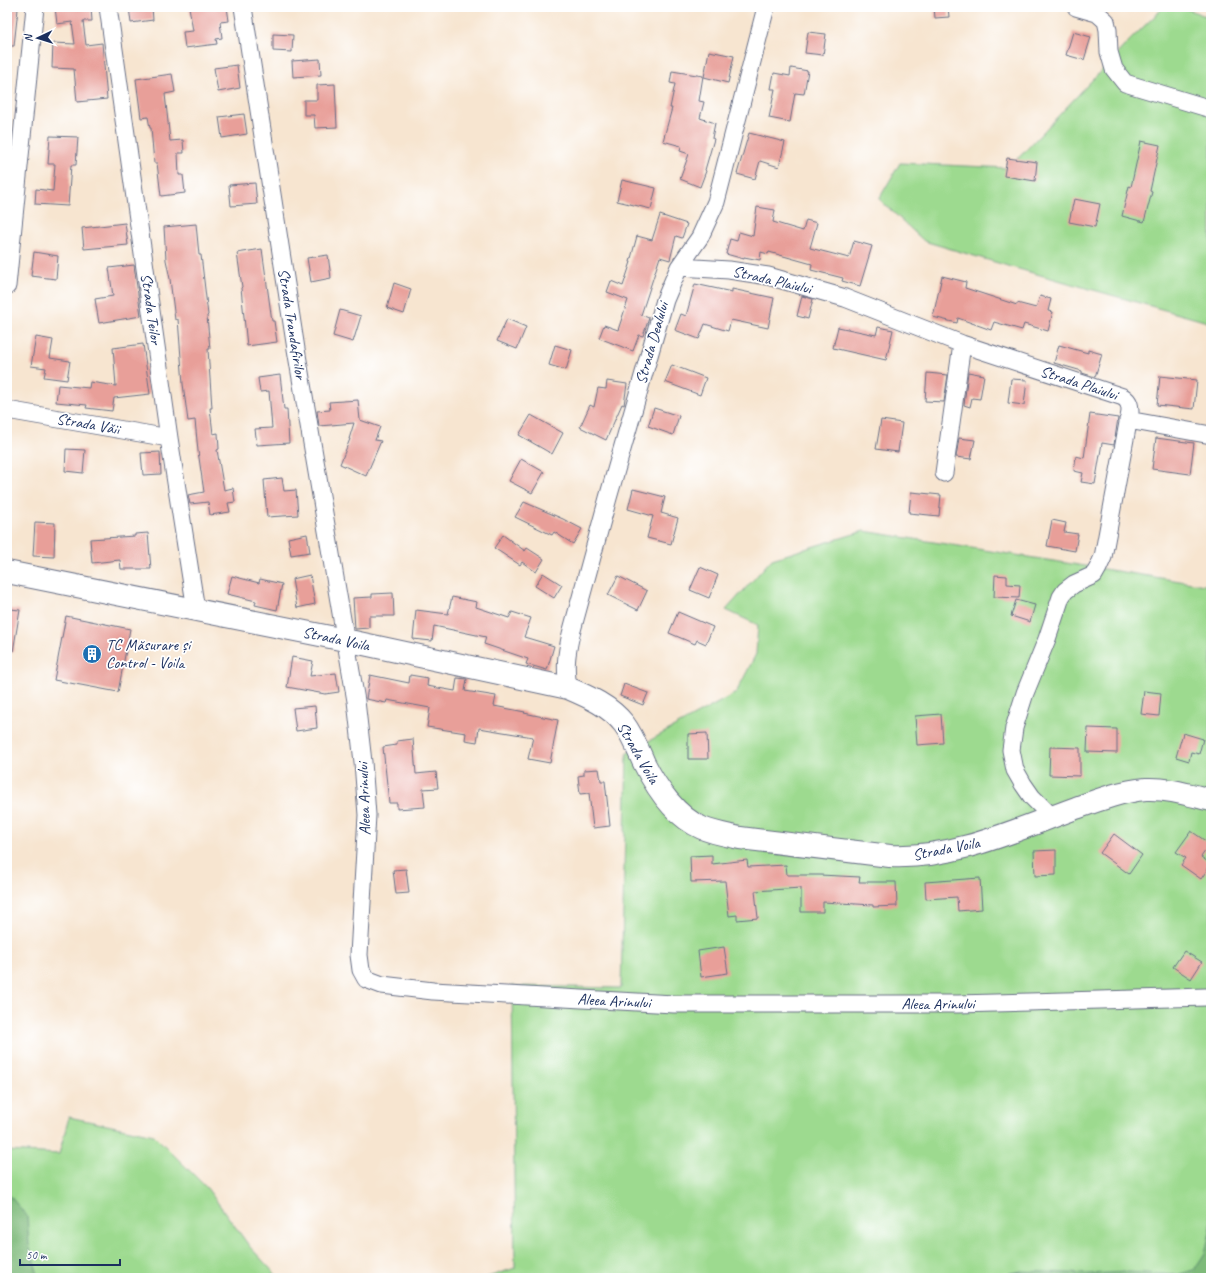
<svg xmlns="http://www.w3.org/2000/svg" width="1218" height="1285" viewBox="0 0 1218 1285" font-family="Caveat,sans-serif">
<style>
.green{fill:#9dda8f;stroke:#5c8476}
.forest{fill:#7eba7a;stroke:#4c746c}
.building{fill:#e89f99}
.lines{fill:none;stroke-linecap:round;stroke-linejoin:round}
.minor-casing{stroke:#686f86;stroke-width:19}
.major-casing{stroke:#686f86;stroke-width:24}
.minor{stroke:#fff;stroke-width:17}
.major{stroke:#fff;stroke-width:22}
.labels{text-anchor:middle;dominant-baseline:central;stroke-width:3.5;stroke-linejoin:round;paint-order:stroke}
.street-label{font-size:16px;fill:#1b2f5e;stroke:#fff}
.poi-label{font-size:16px;fill:#1b2f5e;stroke:#fff;text-anchor:start}
</style>
<rect width="100%" height="100%" fill="#fff"/>
<filter id="ink" filterUnits="userSpaceOnUse"><feTurbulence type="fractalNoise" baseFrequency=".025" numOctaves="2"/><feDisplacementMap in="SourceGraphic" scale="8" xChannelSelector="R" yChannelSelector="G"/><feConvolveMatrix kernelMatrix="1 2 1 2 8 2 1 2 1" color-interpolation-filters="sRGB"/></filter>
<filter id="wash" filterUnits="userSpaceOnUse"><feTurbulence type="fractalNoise" baseFrequency=".012" numOctaves="4" result="noise"/><feDisplacementMap in="SourceGraphic" scale="16" xChannelSelector="R" yChannelSelector="G"/><feGaussianBlur stdDeviation="0.9" result="paint"/><feColorMatrix in="noise" values="0 0 0 0 0 0 0 0 0 0 0 0 0 0 0 0 0 1.4 0 .05"/><feComposite in="paint" operator="in"/></filter>
<g filter="url(#wash)">
<rect width="100%" height="100%" fill="#f7e5d0"/>
<!-- green -->
<path class="green" d="M1164,7H1181L1211,18V323L1008,266L924,241L879,199L900,163L1009,168L1131,39Z
M864,531L1211,586V1278H485L515,1268L512,986L621,988L627,753L736,693L756,654L758,625L726,610L772,559Z
M69,1117L154,1135L207,1188L250,1247L279,1278H7V1151L59,1154Z"/>
<!-- forest -->
<path class="forest" d="M7,1195H9L27,1216L29,1245L39,1278H7Z
M1211,1228V1278H984L1021,1271L1087,1274L1127,1272L1176,1275L1194,1270L1205,1253Z"/>
<g id="blocks">
<!-- building -->
<path class="building" d="M55,7H91L92,21H83L86,45L102,43L107,99L77,102L74,69L52,68L53,43L75,44L72,22L57,24Z
M129,7H152L153,20L131,23Z
M189,7H227L229,21L220,22L222,38L216,39L217,44L185,48L183,32L193,31Z
M934,7H948L949,17L935,18Z
M7,8L18,9L14,46H7Z
M808,32L826,34L823,55L805,53Z
M1073,32L1091,37L1084,60L1066,55Z
M273,34L293,35L292,52L273,51Z
M709,51L734,56L728,83L704,77Z
M320,59L321,75L293,77L292,61Z
M237,65L240,88L218,92L214,68Z
M791,68L808,71L804,94L795,93L790,122L769,118L775,89H771L774,73L790,76Z
M672,71L703,76L699,101L704,102L700,118L715,123L712,138L714,139L705,170L706,171L700,187L680,179L689,154L680,151L681,146L663,141L672,108H670L675,84L670,83Z
M172,74L175,92L165,94L170,141L183,140L184,153H178L179,175H183L185,193L161,196L157,163H154L151,128H150L148,117L141,118L136,79Z
M335,84L337,127L315,128L314,115H304V100H317V85Z
M244,114L247,134L222,138L219,117Z
M749,133L785,142L779,167L760,161L755,179L737,174Z
M50,136L78,137L76,165H71L68,206L35,204L36,189L53,191L55,164H48Z
M1141,141L1160,145L1150,191L1152,192L1144,222L1122,216L1129,186L1131,187Z
M1007,158L1037,162L1035,181L1004,176Z
M622,180L656,188L651,209L617,201Z
M255,183L257,204L231,206L229,185Z
M1074,199L1100,204L1095,227L1069,222Z
M757,207L775,210L773,222L803,231L806,220L817,223L810,248L849,258L854,241L872,246L860,286L842,281L843,278L811,270L812,264L769,252L768,254L761,252L760,260L744,257V259L726,254L730,239L737,241L739,232L753,236Z
M660,215L687,224L682,238L676,236L670,260L660,257L641,315L649,318L643,336L639,335L633,351L599,338L604,325L618,330L628,300L607,292L611,281L623,286L631,262H630L637,236L652,240Z
M125,223L128,245L84,249L82,228Z
M196,224L199,255H201L208,315L207,316L210,349H208L212,408H210L213,434L218,433L219,449L217,450L224,490L233,488L235,502L228,503L230,512L210,515L208,502L190,504L188,495L204,492L198,451L195,420L188,421L183,384L178,319L175,320L170,279L166,260L164,227Z
M262,249L272,321H274L277,342L247,346L241,288L242,287L237,253Z
M34,252L58,256L56,279L31,276Z
M328,255L331,278L311,282L307,258Z
M134,265L141,316L99,323L95,299L113,296L109,268Z
M942,276L966,282L965,288L1017,305V303L1036,308L1040,296L1051,299L1048,311L1053,312L1048,331L1024,324L1022,330L994,322L991,330L958,318L957,323L933,317Z
M394,283L411,289L404,314L387,308Z
M695,284L732,292V289L774,298L768,328L731,320L728,331L705,324L699,339L675,330L681,314L686,316Z
M802,296L813,299L808,319L797,316Z
M340,310L361,316L353,342L333,336Z
M507,319L526,327L517,349L497,341Z
M838,327L876,335L878,327L893,330L886,360L833,348Z
M36,337L53,340L50,358L70,361L67,380L44,377L46,368L31,366Z
M143,344L150,394L114,398L112,411L86,408L87,405L56,402L58,385L89,388L90,382L116,386L113,348Z
M555,345L572,350L566,370L549,365Z
M1059,345L1088,353V350L1102,354L1095,377L1082,373V371L1054,363Z
M672,365L706,378L700,395L665,382Z
M968,372L984,375L980,399L972,398L970,407L964,405Z
M927,373L948,375L944,402L925,401Z
M280,375L284,409H287L289,443L257,445L255,429L272,428L269,391L260,392L258,378Z
M1160,376L1197,380L1194,409L1157,405Z
M1011,379L1027,380L1024,405L1008,403Z
M607,381L627,384L624,405L622,404L606,440L580,427L590,405L594,407L598,388L606,389Z
M358,400L360,420L380,427L375,440L381,441L366,476L340,464L350,439H349L354,423L319,426L317,411L330,410L329,402Z
M654,408L679,416L673,435L648,426Z
M1090,414L1118,418L1114,445L1102,443L1095,484L1081,482L1083,473L1074,471L1076,456L1084,458Z
M531,415L563,433L552,454L519,435Z
M881,420L902,423L898,452L876,449Z
M959,438L975,440L971,459L956,457Z
M1156,438L1194,443L1190,474L1152,469Z
M66,449L85,450L83,473L65,471Z
M160,452L161,474L143,475L141,453Z
M521,459L544,472L532,493L509,481Z
M282,478L284,491L296,490L298,515L267,517L264,480Z
M633,489L665,497L661,513L678,518L671,544L647,538L653,516L628,509Z
M911,492L941,495L939,516L909,513Z
M524,502L563,519L582,529L573,544L554,532L552,535L515,517Z
M1052,520L1066,523L1064,532L1078,534L1075,551L1047,546Z
M35,522L55,523L54,557L33,556Z
M148,533L151,569H121L120,560L92,563L90,539L135,536V534Z
M307,534L310,552L291,555L288,538Z
M503,535L525,551L527,548L544,559L536,572L522,562L520,565L494,548Z
M700,567L718,575L709,598L690,590Z
M543,573L562,585L554,598L535,586Z
M310,575L315,604L297,608L292,579Z
M995,575L1007,576V584L1020,585L1019,598L994,597Z
M232,576L259,583L260,579L282,584L277,610L255,605L256,601L227,594Z
M618,576L647,591L638,610L608,595Z
M393,593L394,616H369V628L355,629L353,598L372,597V594Z
M452,597L477,602L476,607L509,618L512,612L531,618L524,637L554,646L547,670L526,664L528,659L484,644L486,637L434,626L432,641L413,639L416,610L448,614Z
M1016,600L1035,605L1030,622L1011,616Z
M10,609L20,610L13,652H7V617H8Z
M678,612L713,627L706,644L697,640L695,644L669,633Z
M66,616L130,629L118,692L54,680Z
M292,657L313,661L310,676L336,673L339,692L325,694L287,687Z
M370,675L409,683L410,675L428,678L427,686L455,691L457,678L467,679L465,691L496,696L494,706L525,712L524,713L558,720L550,763L528,759L533,737L479,728L477,742L465,740L466,733L427,727L430,708L387,700L386,703L366,699Z
M624,684L648,693L643,705L620,696Z
M1144,691L1161,693L1159,716L1141,714Z
M315,706L317,728L296,731L293,708Z
M941,714L943,743L917,745L915,716Z
M1088,728L1117,729V753L1087,752Z
M707,733L708,759H688V734Z
M1183,733L1203,739L1199,754L1191,752L1189,761L1176,757Z
M413,739L416,774L436,772L438,788L423,789L425,807L397,809V803H389L383,747L397,745V741Z
M1050,747L1080,748V776L1049,775Z
M599,769L601,781H605L610,826L593,828L589,793L580,794L578,776L584,775V770Z
M1191,831L1210,844L1201,857L1211,864L1201,879L1181,865L1186,858L1176,852Z
M1114,834L1142,855L1129,874L1100,853Z
M1056,850V875L1035,876L1034,851Z
M712,855V864L747,860L748,867L786,865L787,875H820L860,877L859,882H896L897,906L873,907V905L823,902V912H801V888L755,891L758,918L737,920V915L729,916L725,881L691,882L690,856Z
M406,869L409,893L396,894L393,870Z
M980,878L982,909L958,911L957,897L926,899L925,882Z
M724,947L728,973L701,977L698,951Z
M1184,951L1202,962L1191,979L1173,967Z"/>
</g>
</g>
<g filter="url(#ink)">
<use href="#blocks" fill-opacity="0" stroke="#686f86" stroke-width="1"/>
<g class="lines">
<defs>
<path id="minor" d="M108,7L169,438L196,610
M243,7L296,349L356,701L363,762L367,815L359,955L361,970L366,979L382,985L433,991L674,1004H958L1206,997
M1076,7L1097,13L1106,21L1108,30L1109,52L1114,69L1125,83L1211,109
M679,267L729,270L768,276L845,298L962,344L1123,397C1129,401 1130,405 1130,412L1103,557L1098,568L1094,575L1074,584L1065,591L1061,597L1047,639L1025,693L1014,728L1011,750L1015,770L1023,784L1032,797L1052,817
M7,286L35,7
M7,410L169,438
M1128,420L1211,435
M944,473L962,344
M568,688C565,666 566,656 571,634L608,498L665,300L679,267L700,237L716,202L766,7"/>
<path id="major" d="M7,572L345,640L568,688C589,697 610,706 624,724C633,736 638,750 644,763C656,787 676,817 702,828C714,833 727,835 740,838L890,856C955,859 1015,830 1076,808C1098,800 1122,791 1146,789C1168,788 1190,795 1211,800"/>
</defs>
<!-- minor casing -->
<use href="#minor" class="minor-casing"/>
<!-- major casing -->
<use href="#major" class="major-casing"/>
<!-- minor -->
<use href="#minor" class="minor"/>
<!-- major -->
<use href="#major" class="major"/>
</g>
</g>
<!-- icons -->
<defs>
<symbol id="building-disc" viewBox="-11 -11 22 22"><circle r="9.5" fill="#1f6fb2" stroke="#fff"/><path d="M-4-6H4V6H1V3H-1V6H-4ZM-2.5-4.3h1.7v1.8h-1.7ZM.8-4.3h1.7v1.8H.8ZM-2.5-1h1.7V.8h-1.7ZM.8-1h1.7V.8H.8Z" fill="#fff"/></symbol>
</defs>
<g fill-rule="evenodd">
<use href="#building-disc" x="81" y="643" width="22" height="22"/>
</g>
<g class="labels">
<!-- street labels -->
<g class="street-label">
<text transform="translate(772 280) rotate(13)">Strada Plaiului</text>
<text transform="translate(151 309) rotate(82)">Strada Teilor</text>
<text transform="translate(292 324) rotate(81)">Strada Trandafirilor</text>
<text transform="translate(652 343) rotate(-74)">Strada Dealului</text>
<text transform="translate(1079 383) rotate(18)">Strada Plaiului</text>
<text transform="translate(88 424) rotate(10)">Strada Văii</text>
<text transform="translate(336 639) rotate(12)">Strada Voila</text>
<text transform="translate(638 753) rotate(60)">Strada Voila</text>
<text transform="translate(364 799) rotate(-92)">Aleea Arinului</text>
<text transform="translate(946 849) rotate(-11)">Strada Voila</text>
<text transform="translate(614 1001) rotate(3)">Aleea Arinului</text>
<text x="938" y="1004">Aleea Arinului</text>
</g>
<!-- poi labels -->
<g class="poi-label">
<text x="106" y="645">TC Măsurare și<tspan x="106" dy="18">Control - Voila</tspan></text>
</g>
</g>
<!-- margin -->
<rect width="1218" height="1285" fill="none" stroke="#fff" stroke-width="24"/>
<!-- north arrow -->
<g transform="translate(38 38) rotate(266)" stroke="#ffffff" stroke-width="3" paint-order="stroke">
<path d="M0-3L7 15L0 10L-7 15Z" fill="#1b2f5e"/>
<text y="-6" font-size="11" font-weight="bold" text-anchor="middle" fill="#1b2f5e">N</text>
</g>
<!-- scale -->
<path d="M20 1259v6h100v-6" fill="none" stroke="#1b2f5e" stroke-width="2"/>
<text x="26" y="1259" font-size="12" fill="#1b2f5e" stroke="#ffffff" stroke-width="3" paint-order="stroke">50 m</text>
</svg>
